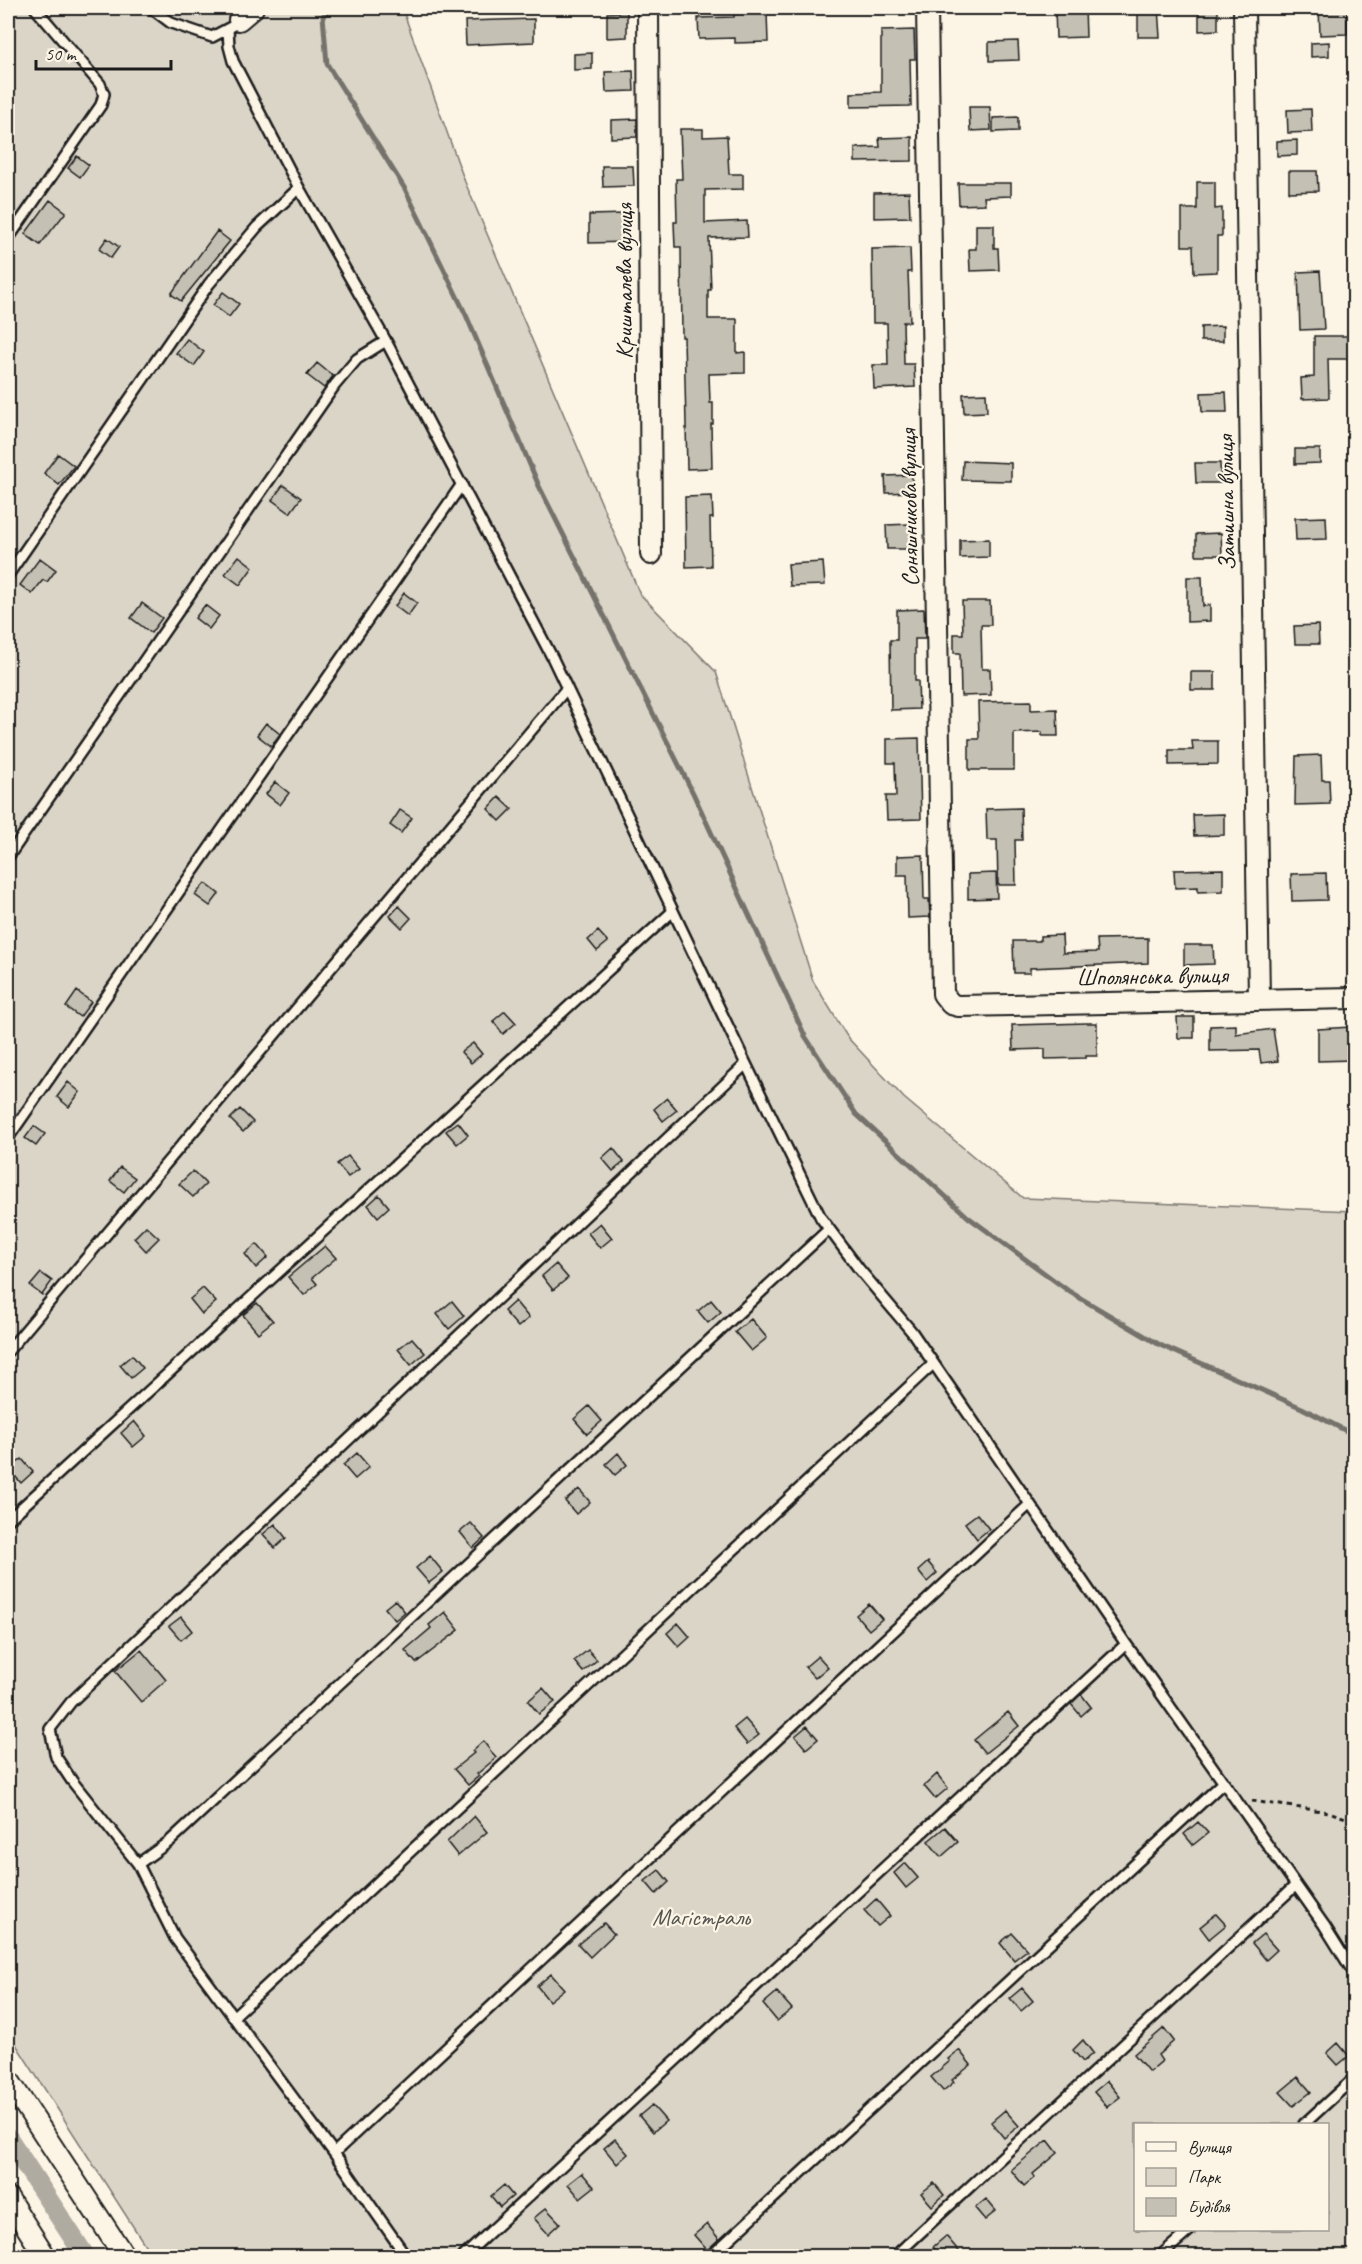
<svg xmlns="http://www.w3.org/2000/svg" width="1362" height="2264" viewBox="0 0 1362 2264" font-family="Caveat,sans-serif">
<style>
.green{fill:#dbd5c8;stroke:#7c7872;stroke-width:1.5;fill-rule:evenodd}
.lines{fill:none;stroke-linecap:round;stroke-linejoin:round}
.stream{stroke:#75726c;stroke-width:5}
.canal{stroke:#b0aba1;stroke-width:20}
.building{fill:#c4c0b3;stroke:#1c1c1c;stroke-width:1.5}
.lane-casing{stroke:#1c1c1c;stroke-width:14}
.street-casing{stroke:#1c1c1c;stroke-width:24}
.path{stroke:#1c1c1c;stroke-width:3;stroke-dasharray:4.5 4.5;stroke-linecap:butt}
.lane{stroke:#fcf5e5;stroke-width:9}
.street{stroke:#fcf5e5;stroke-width:20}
.labels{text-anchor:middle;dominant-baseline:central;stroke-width:4.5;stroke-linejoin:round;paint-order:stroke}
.street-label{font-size:24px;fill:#1c1c1c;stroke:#fcf5e5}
.park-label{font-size:24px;fill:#555450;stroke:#fcf5e5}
</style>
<rect width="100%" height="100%" fill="#fcf5e5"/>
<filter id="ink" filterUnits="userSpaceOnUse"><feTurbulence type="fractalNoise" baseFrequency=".0167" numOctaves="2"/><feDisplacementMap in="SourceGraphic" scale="12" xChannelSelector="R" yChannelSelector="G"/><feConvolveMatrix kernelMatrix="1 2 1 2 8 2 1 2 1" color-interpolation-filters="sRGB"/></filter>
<g filter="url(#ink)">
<!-- green -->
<path class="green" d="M8,8H402L465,182L640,594L716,672L813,981L848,1038L904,1098L1023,1198L1354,1211V2256H152L8,2032ZM1136,2124H1328V2230H1136Z"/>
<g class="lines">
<!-- stream -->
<path class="stream" d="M329,8L323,16L327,64L405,189L466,315L539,486L693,793L805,1036L856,1114L968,1217L1070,1292L1160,1345L1302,1408L1354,1435"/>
<!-- canal -->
<path class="canal" d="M8,2138L85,2256"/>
</g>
<!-- building -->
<path class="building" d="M1085,8L1086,37L1056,38L1055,9Z
M1138,8H1158L1160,37H1138Z
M1199,8H1218V30L1199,31Z
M1319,8H1347V34L1320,35Z
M627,12V37L607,38V13Z
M767,13L768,42L735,43V38L699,39L698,18L734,17V14Z
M534,19V42L466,45L465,21Z
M914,30L915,59H910L911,106L851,107V93L881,92V31Z
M1018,41L1019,60L989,61V42Z
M1329,42V56L1311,57V43Z
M592,53V69L574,70V54Z
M633,71L634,91L606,92L605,72Z
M969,107H990L991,130L970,131Z
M1311,109L1312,132L1288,133L1287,110Z
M1018,117V131L993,132V118Z
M637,119V137L611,138V120Z
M680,129H703V137L727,136L729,174H743V189L705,190V223L747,221L748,237L709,238L711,290H708V319H737V353L745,352V373L709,374L710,403H713V424H711L712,468L687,469L684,337H682L681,247H675L674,222H677L676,179H682Z
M912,137V161L855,162V148L880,147L879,138Z
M1297,140V155L1277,156V141Z
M77,156L89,165L80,177L68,168Z
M602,166H633L634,186L603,187Z
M1289,171H1317L1318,191L1289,192Z
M1197,182H1215V209L1222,208V236H1217V272L1194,273L1193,246H1182V209H1197Z
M958,183H1011V196L984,197L985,204L959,205Z
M909,192L910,217L874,218V193Z
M50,200L66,212L40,245L25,234Z
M626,214L627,242L589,243V215Z
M976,225H994V248H998L999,270L970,271L969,249H976Z
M217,231L230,241L181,301L171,294Z
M107,238L119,247L111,258L99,249Z
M910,248L911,272H908L910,322H903L904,364H914L915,387L874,389L873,365H888L887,323H873L872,249Z
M1320,271L1324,329L1300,330L1298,272Z
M223,292L239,304L229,317L213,305Z
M1223,326V341H1201V327Z
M1314,336H1353V359H1328L1329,398L1302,399L1301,378L1314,377Z
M187,339L204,352L194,366L176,353Z
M317,363L333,376L324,388L307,375Z
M1226,392L1227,412H1202L1201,393Z
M986,393L987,412L964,413L963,394Z
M1295,449H1320V463L1295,464Z
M58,454L74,466L59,485L44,473Z
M963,461L1011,463V481L962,480Z
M1195,463H1220L1221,483H1196Z
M912,475V492L886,493L885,476Z
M283,485L301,498L290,513L272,500Z
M712,496L713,518H710L711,566L686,567L685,497Z
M1326,517L1327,539L1296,540L1295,518Z
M911,524L912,549H887L886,525Z
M1221,533L1222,555H1196V534Z
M989,539V557L960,558V540Z
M239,556L253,567L240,585L225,574Z
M40,558L56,570L47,582L43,580L32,594L20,585Z
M823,562L825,585L790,586L788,564Z
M1187,577H1202L1203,606L1210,605V621L1187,622Z
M404,593L417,603L408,616L395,606Z
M962,601H990L991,625H981L982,669H990L991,695L961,696L960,653H954V634H963Z
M142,603L162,618L151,633L131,618Z
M205,605L219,616L209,629L195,618Z
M924,609L925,639H915V681H918L919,709L891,710L890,640H897V610Z
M1318,625L1319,644H1295L1294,626Z
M1191,672H1215V690H1191Z
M1031,701V710L1057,709L1058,736H1042V732L1014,733V770H969V739H979L978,702Z
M266,723L280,734L271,746L257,735Z
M919,738L921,819L887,820L886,796H896L895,763H887V739Z
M1192,741H1218V764L1169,765V750H1193Z
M1321,755L1322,780H1329L1330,804L1295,805L1296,756Z
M275,782L289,793L280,805L266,794Z
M499,797L512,809L500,821L488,809Z
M1021,808L1022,840H1015L1016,885H998L997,840H987L986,809Z
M400,810L412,818L401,833L390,825Z
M1224,814V835L1194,836L1193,815Z
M923,855L924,899H929L930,917L908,918L907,875H897V856Z
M1223,869V891L1198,892V887L1175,888L1174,870Z
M996,873L997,898L968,899V874Z
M1326,873L1327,900L1292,901L1291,874Z
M205,883L219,894L210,906L195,895Z
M399,906L411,918L402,928L390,916Z
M598,931L608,942L597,951L588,940Z
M1062,935L1063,953L1098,952L1097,939L1148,938V963L1030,968V973H1014L1013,941H1040V936Z
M1184,945H1213L1214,964L1184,965Z
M77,991L91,1002L80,1017L66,1007Z
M505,1011L516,1023L503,1034L493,1021Z
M1177,1017H1194V1038H1178Z
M1087,1023H1097V1056H1086V1058L1045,1059V1049L1013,1050L1012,1025Z
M1236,1025V1034L1273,1029L1278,1061L1261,1063L1259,1050L1210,1051V1026Z
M1351,1027L1353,1060L1318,1061V1029Z
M473,1043L482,1054L471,1063L461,1052Z
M68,1082L80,1092L69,1107L57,1097Z
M667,1098L677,1110L663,1121L654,1109Z
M240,1109L253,1122L243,1132L230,1119Z
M458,1122L468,1135L457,1144L446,1131Z
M34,1126L45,1134L36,1146L25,1138Z
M613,1148L624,1162L613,1171L602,1158Z
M348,1156L359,1169L348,1177L337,1164Z
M120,1167L135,1178L124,1192L110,1181Z
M193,1171L206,1184L193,1197L179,1184Z
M379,1195L389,1207L378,1217L368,1205Z
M600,1223L612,1238L600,1248L588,1233Z
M146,1226L159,1238L146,1251L134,1238Z
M257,1244L268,1257L256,1268L245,1254Z
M325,1246L336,1258L312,1278L317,1284L304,1295L288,1277Z
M556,1264L568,1278L553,1290L542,1276Z
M41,1273L52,1281L42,1295L30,1286Z
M203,1288L216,1302L202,1314L190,1299Z
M711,1300L721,1312L708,1323L698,1311Z
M452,1301L464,1316L449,1329L437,1314Z
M515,1301L529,1318L518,1327L504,1311Z
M257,1303L273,1321L258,1333L243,1315Z
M751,1319L767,1338L751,1351L735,1332Z
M412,1338L425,1353L411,1365L398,1349Z
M132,1355L143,1368L131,1378L120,1365Z
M589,1406L602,1421L587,1434L574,1419Z
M134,1421L146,1436L133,1447L121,1433Z
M357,1453L369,1467L355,1479L343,1465Z
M618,1453L627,1465L615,1475L606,1464Z
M22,1459L33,1472L21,1483L9,1469Z
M579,1489L590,1502L576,1514L565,1501Z
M977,1514L989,1529L977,1539L965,1523Z
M471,1523L484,1538L473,1548L460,1532Z
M275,1524L286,1538L275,1548L263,1534Z
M430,1556L443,1572L429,1583L416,1568Z
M928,1562L937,1573L927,1582L918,1571Z
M395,1600L405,1612L395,1620L385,1608Z
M869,1604L882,1619L869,1630L856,1615Z
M445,1612L459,1630L416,1663L405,1650L431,1628L429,1625Z
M181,1617L192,1631L181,1640L169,1626Z
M678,1623L690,1637L679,1647L667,1633Z
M141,1650L166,1680L141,1702L115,1671Z
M588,1650L597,1660L583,1672L574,1661Z
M818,1656L828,1667L815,1678L805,1667Z
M543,1688L555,1702L539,1714L528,1701Z
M1081,1694L1091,1707L1081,1716L1071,1704Z
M1008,1712L1019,1726L985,1753L974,1740Z
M745,1719L759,1735L747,1744L734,1728Z
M807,1726L818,1739L806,1749L795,1736Z
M483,1741L496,1758L477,1774L479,1776L468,1785L454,1769L474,1753L472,1751Z
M937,1774L948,1788L935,1799L924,1786Z
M474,1816L487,1832L458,1856L447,1842Z
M1198,1822L1208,1833L1193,1845L1184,1834Z
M945,1827L958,1842L941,1857L928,1841Z
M905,1863L918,1878L906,1888L894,1873Z
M659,1870L669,1882L656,1894L645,1881Z
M876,1899L890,1916L878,1926L864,1910Z
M1216,1914L1226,1925L1209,1939L1200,1927Z
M604,1923L614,1934L590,1957L578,1944Z
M1012,1933L1027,1950L1014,1960L1000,1943Z
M1263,1934L1277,1950L1266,1960L1252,1943Z
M551,1974L564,1989L549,2001L537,1986Z
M1022,1988L1033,2001L1021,2011L1010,1998Z
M777,1992L792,2009L777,2021L763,2004Z
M1164,2028L1174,2041L1158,2055L1162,2061L1149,2072L1134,2054Z
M1083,2040L1093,2053L1083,2062L1073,2050Z
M1338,2043L1349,2056L1338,2065L1327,2053Z
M959,2050L971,2065L952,2080L954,2082L943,2091L931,2077L950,2061L948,2059Z
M1298,2077L1311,2092L1293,2106L1280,2092Z
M1107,2081L1120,2097L1107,2107L1094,2092Z
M652,2105L666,2121L653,2132L639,2116Z
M1005,2110L1019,2126L1004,2138L991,2122Z
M615,2139L628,2154L617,2164L604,2148Z
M1048,2140L1058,2153L1033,2174L1035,2177L1024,2186L1011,2170Z
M582,2173L594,2187L580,2198L568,2184Z
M934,2183L944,2195L932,2206L921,2193Z
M504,2185L513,2196L500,2207L491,2196Z
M986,2199L996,2211L985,2220L975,2208Z
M546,2208L560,2223L548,2234L534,2218Z
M707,2224L719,2239L707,2250L694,2235Z
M946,2236L963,2256H941L933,2247Z"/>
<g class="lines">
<defs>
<path id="lane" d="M151,8L171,23L212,37L231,27
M228,29L229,46L233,61L299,188L386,341L552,657L746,1064L821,1218L859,1269L912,1332L1126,1644L1324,1925L1354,1973
M8,239L101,105L104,94L100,84L35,8
M8,575L209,284L257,227L299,188
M8,857L335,385L357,359L386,341
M8,1138L462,484
M8,1351L567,688
M8,1520L673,911
M138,1864L170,1841L829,1229
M233,2017L932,1365
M1304,2124L1354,2078
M334,2153L1030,1504
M406,2256L334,2153L175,1938L138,1864L72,1781L56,1757L50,1729L71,1702L746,1064
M464,2256L1126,1644
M711,2256L1224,1782
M895,2256L1296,1885
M1160,2256L1190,2230"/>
<path id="street" d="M648,8L651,554
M927,8L943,994L951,1004L958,1006L1354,998
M1244,8L1259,999
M239,20L253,8
M8,2079L124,2256
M8,2198L45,2256"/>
</defs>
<!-- lane casing -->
<use href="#lane" class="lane-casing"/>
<!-- street casing -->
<use href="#street" class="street-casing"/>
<!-- path -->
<path class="path" d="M1252,1801L1329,1812L1354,1821"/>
<!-- lane -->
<use href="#lane" class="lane"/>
<!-- street -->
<use href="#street" class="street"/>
</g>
</g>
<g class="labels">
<!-- street labels -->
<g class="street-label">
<text transform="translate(624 281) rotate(-90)">Кришталева вулиця</text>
<text transform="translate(1226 503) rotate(-91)">Затишна вулиця</text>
<text transform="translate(909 508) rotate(-91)">Соняшникова вулиця</text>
<text transform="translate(1152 976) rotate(-1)">Шполянська вулиця</text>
</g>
<!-- park labels -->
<g class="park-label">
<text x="701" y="1917">Магістраль</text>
</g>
</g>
<!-- margin -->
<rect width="1362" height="2264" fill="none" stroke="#fcf5e5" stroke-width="30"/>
<rect x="15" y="15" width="1332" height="2234" fill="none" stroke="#1c1c1c" stroke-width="2" filter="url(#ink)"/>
<!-- legend -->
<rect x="1134" y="2123" width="195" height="108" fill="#fcf5e5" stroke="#a29e95" stroke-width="1.5"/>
<rect x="1146" y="2142" width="30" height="9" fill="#fcf5e5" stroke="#a29e95" stroke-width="1.5"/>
<text x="1188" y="2153" font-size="18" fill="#1c1c1c">Вулиця</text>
<rect x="1146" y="2168" width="30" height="18" fill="#dbd5c8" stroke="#a29e95" stroke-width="1.5"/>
<text x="1188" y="2183" font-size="18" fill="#1c1c1c">Парк</text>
<rect x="1146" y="2198" width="30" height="18" fill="#c4c0b3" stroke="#a29e95" stroke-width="1.5"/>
<text x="1188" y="2213" font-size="18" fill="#1c1c1c">Будівля</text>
<!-- scale -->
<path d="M36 60v9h135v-9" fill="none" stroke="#1c1c1c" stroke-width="3"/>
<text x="45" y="60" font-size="18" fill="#1c1c1c" stroke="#fcf5e5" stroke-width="4.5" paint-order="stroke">50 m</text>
</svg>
